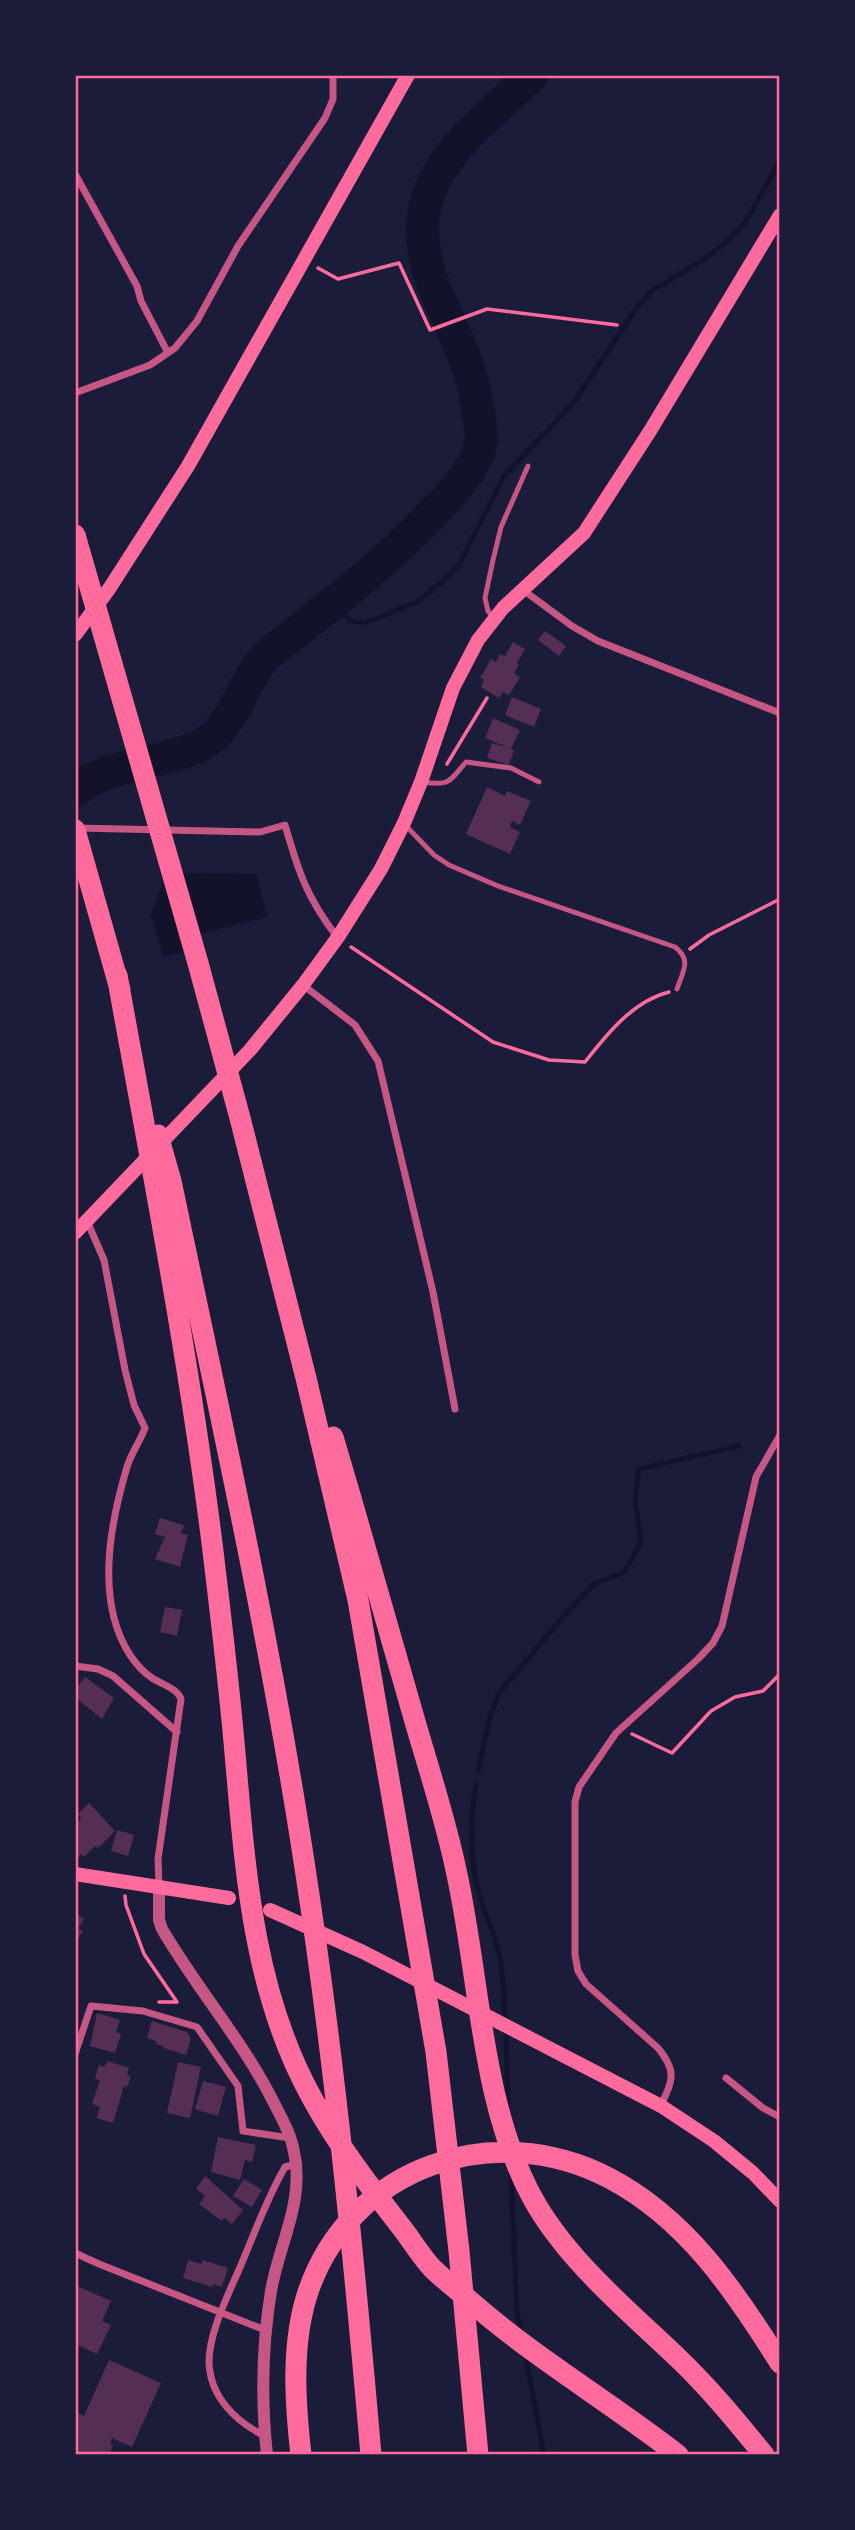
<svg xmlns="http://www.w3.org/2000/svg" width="855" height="2530" viewBox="0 0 855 2530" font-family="'Sofia Sans Condensed',sans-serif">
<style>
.water{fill:#12122b}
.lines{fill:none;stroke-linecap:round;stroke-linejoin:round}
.stream{stroke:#12122b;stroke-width:5}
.river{stroke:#12122b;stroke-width:33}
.building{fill:#542f53}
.path{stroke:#ff6b9d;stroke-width:3.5}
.service{stroke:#c65784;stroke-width:5}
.minor{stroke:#c65784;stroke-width:7}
.tertiary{stroke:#c65784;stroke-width:12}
.secondary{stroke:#ff6b9d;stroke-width:14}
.motorway{stroke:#ff6b9d;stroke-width:21}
.neatline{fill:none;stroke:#ff6b9d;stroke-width:2.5}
</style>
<rect width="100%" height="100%" fill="#1b1b3a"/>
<!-- water -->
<path class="water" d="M166,873L256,874L268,917L201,933L204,948L163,956L151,915Z"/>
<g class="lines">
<!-- stream -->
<path class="stream" d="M332,604L351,621L365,623L417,602L443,581L459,565L504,476L573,403L635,310L652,291L709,256L726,242L745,223L780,161
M478,1771L490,1717L499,1693L562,1618L594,1584L624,1572L641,1543L635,1499L639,1469L739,1446
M476,1784C470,1824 469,1861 481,1900C488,1922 499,1943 501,1966C507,2012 506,2059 508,2105
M511,2171L517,2314L521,2332
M525,2352L544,2455"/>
<!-- river -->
<path class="river" d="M75,791C112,759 171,765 208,741C232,725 243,685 260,663C271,649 295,634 309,622C351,589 391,557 428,518C446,500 466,480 477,456C485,438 479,418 476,399C470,361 450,326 436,291C392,186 463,140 532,75"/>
</g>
<!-- building -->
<path class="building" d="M545,631L566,646L559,656L538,640Z
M513,642L525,649L517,663L519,665L514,673L520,677L509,695L503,692L499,698L481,687L484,680L480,678L491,659L496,662L500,654L505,656Z
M512,697L541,709L534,727L505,715Z
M493,718L520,730L511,749L514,750L509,765L487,758L492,743L509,748L485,738Z
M487,787L505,796L507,791L531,801L520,825L512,821L510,827L520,832L510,854L466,834Z
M160,1518L184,1525L181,1533L188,1535L180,1567L155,1559L165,1537L155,1534Z
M165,1607L182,1610L177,1636L160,1632Z
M85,1677L114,1698L102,1719L76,1698L75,1690Z
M89,1803L115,1831L98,1848L95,1846L84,1857L81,1854L79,1857L75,1853V1827L81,1818L78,1814Z
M117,1830L134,1835L128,1856L111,1851Z
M75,1913L84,1919L78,1928L83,1931L75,1943Z
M97,2013L120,2020L116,2032L121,2034L115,2053L90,2046Z
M152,2021L187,2032L191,2039L186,2055L163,2048L164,2046L156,2044V2041L147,2038Z
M108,2061L129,2068L127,2075L131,2076L127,2087L124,2086L113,2123L97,2118L100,2107L92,2104L100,2080L95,2079L99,2065L104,2067Z
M178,2062L201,2067L190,2118L167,2113Z
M203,2081L226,2087L218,2116L195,2109Z
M218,2137L256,2145L252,2162L245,2160L240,2180L211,2172Z
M205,2176L243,2210L232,2224L224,2218L222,2221L199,2204L205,2196L196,2189Z
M244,2179L262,2190L252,2207L233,2196Z
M188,2260L201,2264L203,2260L228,2268L222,2287L213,2284L212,2287L183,2278Z
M75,2285L111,2301L102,2321L111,2325L97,2354L75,2344Z
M109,2360L161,2383L132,2447L112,2438L110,2444L113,2445L109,2455H75V2412L84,2416Z"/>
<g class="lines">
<!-- path -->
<path class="path" d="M318,268L338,279L399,263L430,330L487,309L617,325
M447,764L487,698
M351,947L493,1042L549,1060L585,1062C607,1034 633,1001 669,992
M690,949L709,935L780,899
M632,1734L672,1753L711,1711L735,1697L763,1691L780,1674
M125,1896L126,1905L144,1954L177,2002H159"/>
<!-- service -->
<path class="service" d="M494,618L488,611L485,598L493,560L501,527L528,466
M423,782C450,786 449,782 466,762L511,768L539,782
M406,826L434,855L449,865L498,886L675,947C692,960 683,971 677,989"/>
<!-- minor -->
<path class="minor" d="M75,174L137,286L141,301L168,353
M75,393L150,365L175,348L197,321L238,246L325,118L333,99V75
M523,590L572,626L598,641L780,713
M77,828L260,832L285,825C299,873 306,896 337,937
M303,985L355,1025L378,1061L433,1292L455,1409
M87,1221L104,1260L125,1370L134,1405L145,1428C140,1442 131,1453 127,1467C110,1524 95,1601 130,1655C136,1664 143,1672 152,1678C161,1684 177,1688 181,1699L158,1859L159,1885
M75,1666L98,1669L113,1676L177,1732
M75,2054L91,2006L143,2011L197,2027L238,2086L243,2131L290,2138
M726,2078L763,2108L780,2117
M661,2105C673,2080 677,2071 658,2048L586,1984L578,1971L575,1955V1802L579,1787L616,1733L698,1659L713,1643L722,1626L756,1477L780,1435
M75,2253L99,2264L265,2330
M265,2436C236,2422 210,2397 209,2362C209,2332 229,2293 241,2265C255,2232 267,2198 285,2167L296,2164"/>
<!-- tertiary -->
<path class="tertiary" d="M159,1885V1920L162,1929C197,1989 243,2041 274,2103C282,2119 291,2134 294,2152C305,2201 279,2244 271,2291C262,2346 261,2400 267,2455"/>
<!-- secondary -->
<path class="secondary" d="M75,635L109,589L188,466L408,75
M75,1233L250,1050L303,985L338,937L381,869L404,823L421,782L453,688L478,640L503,608L584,533L650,431L780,215
M75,1874L229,1898
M270,1910L363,1952L661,2106L714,2141L753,2173L780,2201"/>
<!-- motorway -->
<path class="motorway" d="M75,535L198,963L240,1118L306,1378L358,1600L436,2052L459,2251L478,2455
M75,830L120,989
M117,975C151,1164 188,1352 212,1543C220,1609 228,1675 234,1742C245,1864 251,1988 312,2098C337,2144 370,2187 402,2228C412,2241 421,2256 432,2268C444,2280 458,2290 470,2301C535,2358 610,2402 678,2455
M158,1135L171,1181C219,1410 270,1638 305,1868C335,2063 354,2259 371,2455
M333,1437C360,1528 386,1619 412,1711C427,1764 445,1817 456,1870C480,1976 480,2101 532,2197C566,2260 630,2312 681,2361C711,2390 737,2422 764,2455
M301,2455C295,2402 291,2343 308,2292C351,2166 494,2118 609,2178C686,2218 735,2291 780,2363"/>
</g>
<!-- border -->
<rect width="855" height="2530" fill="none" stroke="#1b1b3a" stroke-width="154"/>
<rect x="77" y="77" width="701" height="2376" class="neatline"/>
</svg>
